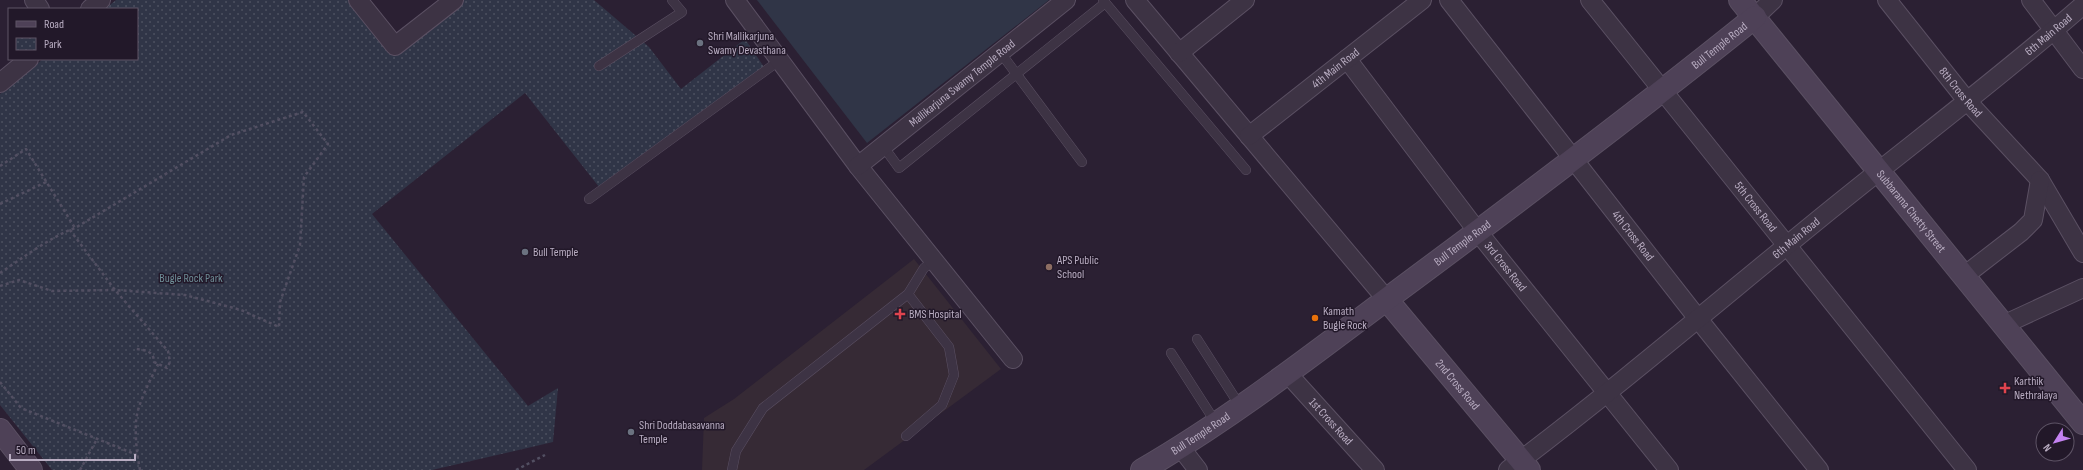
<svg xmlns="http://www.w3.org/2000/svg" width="2083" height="470" viewBox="0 0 2083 470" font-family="'Sofia Sans Condensed',sans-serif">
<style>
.medical{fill:#362a35}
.park{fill:url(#park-dots)}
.garden{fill:#303547}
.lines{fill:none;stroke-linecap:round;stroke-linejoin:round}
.lane-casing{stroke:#5b5063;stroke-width:10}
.street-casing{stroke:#5b5063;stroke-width:20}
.secondary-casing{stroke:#5b5063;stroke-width:24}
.path{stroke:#524f62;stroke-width:2.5;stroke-dasharray:3 3;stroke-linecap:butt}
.lane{stroke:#3d3344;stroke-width:9}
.street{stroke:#3d3344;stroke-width:18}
.secondary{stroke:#4e4157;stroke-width:22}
.worship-dot{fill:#6b7280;stroke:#221829;stroke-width:1.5}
.education-dot{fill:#8d6e63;stroke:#221829;stroke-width:1.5}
.health-dot{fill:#e0444e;stroke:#221829;stroke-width:1.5}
.food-dot{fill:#e8710a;stroke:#221829;stroke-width:1.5}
.labels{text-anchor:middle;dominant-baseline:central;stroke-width:3;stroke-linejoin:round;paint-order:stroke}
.street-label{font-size:12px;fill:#b9adc2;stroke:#221829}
.poi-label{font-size:12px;fill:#b9adc2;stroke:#221829;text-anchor:start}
.park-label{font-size:12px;fill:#6e8d96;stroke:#221829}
</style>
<defs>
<pattern id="park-dots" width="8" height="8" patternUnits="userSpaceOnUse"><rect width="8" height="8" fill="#303547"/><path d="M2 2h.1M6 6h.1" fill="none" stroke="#4c5060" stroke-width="1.8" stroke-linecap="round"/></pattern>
</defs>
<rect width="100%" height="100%" fill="#2b2033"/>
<!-- medical -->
<path class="medical" d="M914,259L1001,369L864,470H702L704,418L734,399Z"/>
<!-- park -->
<path class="park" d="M116,0H351L396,53L463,0H594L649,47L681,89L745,39L766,70L603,192L525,93L372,214L528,406L558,388L553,442L432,470H52L0,405V94L43,59H137V9H105Z"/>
<!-- garden -->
<path class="garden" d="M757,0H1049L867,143Z"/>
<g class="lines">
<defs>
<path id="lane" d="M1103,0L1246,170
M1000,52L1082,162
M599,66L682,12L672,0
M883,146L899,168L1105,3
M589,199L780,60
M1197,339L1240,406
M1171,353L1216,423
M906,436L942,405L954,375L949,347L908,294
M732,470L736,451L763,408L908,294L924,268L935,260"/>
<g id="street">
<path d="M34,0L40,9"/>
<path d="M358,0L395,46L454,0"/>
<path d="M735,0L858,166L1013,359"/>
<path d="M1135,0L1387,300"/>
<path id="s1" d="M1449,0L1699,320L1819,470"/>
<path id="s2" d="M1590,0L1967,470"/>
<path id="s3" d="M1887,0L1968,102L2040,180L2083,253"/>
<path d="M2031,0L2083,69"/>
<path d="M90,9L101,0"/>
<path d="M1755,17L1773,0"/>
<path d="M1179,53L1245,0"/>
<path id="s4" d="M1347,59L1478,232L1669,470"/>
<path d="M0,83L29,59"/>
<path id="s5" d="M1249,136L1422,0"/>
<path id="s6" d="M858,166L1066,0"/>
<path d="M1964,276L2021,232L2033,220L2040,180"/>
<path d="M2003,325L2083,288"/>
<path id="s7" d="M1288,374L1375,470"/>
<path d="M1181,448L1198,470"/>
<path id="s8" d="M1508,470C1618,387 1722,298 1829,211C1914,142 2001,77 2083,5"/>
</g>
<g id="secondary">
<path id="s9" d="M1740,0L2083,423"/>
<path id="s10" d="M1387,300L1529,470"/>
<path d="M0,430L31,470"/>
<path id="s11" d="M1142,470C1228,420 1307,359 1387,299C1511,207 1635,114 1755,17"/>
</g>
</defs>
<!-- lane casing -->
<use href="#lane" class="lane-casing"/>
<!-- street casing -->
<use href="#street" class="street-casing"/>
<!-- secondary casing -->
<use href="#secondary" class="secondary-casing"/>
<!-- path -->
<path class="path" d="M0,166L26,149L75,228
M0,204L46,182
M0,273C21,259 52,236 75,228L231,135L303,112L328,144L304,177L300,245L280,302L279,327L241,310L185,295L115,290L70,230
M0,286L19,280L52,291L115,290L168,351L170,362L167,368L154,362C154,351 145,350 136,349
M0,382L21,408L137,455
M80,470L97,439
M140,470C137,455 135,438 136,423C136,406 151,379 158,364
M516,470L545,455"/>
<!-- lane -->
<use href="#lane" class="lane"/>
<!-- street -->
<use href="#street" class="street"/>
<!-- secondary -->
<use href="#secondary" class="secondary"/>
</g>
<!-- markers -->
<g class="worship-dot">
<circle cx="700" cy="43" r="4"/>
<circle cx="525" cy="252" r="4"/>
<circle cx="631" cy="432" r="4"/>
</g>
<circle class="education-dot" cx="1049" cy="267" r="4"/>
<g class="health-dot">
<path d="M898 308h4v4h4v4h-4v4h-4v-4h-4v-4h4z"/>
<path d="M2003 382h4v4h4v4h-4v4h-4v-4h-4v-4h4z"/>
</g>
<circle class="food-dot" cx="1315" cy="318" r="4"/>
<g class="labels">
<!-- street labels -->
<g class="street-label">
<text stroke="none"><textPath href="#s8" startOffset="694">6th Main Road</textPath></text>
<text stroke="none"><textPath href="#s11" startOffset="717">Bull Temple Road</textPath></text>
<text stroke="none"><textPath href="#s5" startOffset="110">4th Main Road</textPath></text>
<text stroke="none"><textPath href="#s6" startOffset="133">Mallikarjuna Swamy Temple Road</textPath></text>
<text stroke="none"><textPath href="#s3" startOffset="118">8th Cross Road</textPath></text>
<text stroke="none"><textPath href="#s2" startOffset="265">5th Cross Road</textPath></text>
<text stroke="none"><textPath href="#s9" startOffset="272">Subbarama Chetty Street</textPath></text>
<text stroke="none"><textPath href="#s1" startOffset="299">4th Cross Road</textPath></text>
<text stroke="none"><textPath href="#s8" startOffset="370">6th Main Road</textPath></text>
<text stroke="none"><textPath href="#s11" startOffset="393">Bull Temple Road</textPath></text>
<text stroke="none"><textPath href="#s4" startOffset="261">3rd Cross Road</textPath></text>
<text stroke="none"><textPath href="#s10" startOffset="110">2nd Cross Road</textPath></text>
<text stroke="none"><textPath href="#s7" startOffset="64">1st Cross Road</textPath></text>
<text stroke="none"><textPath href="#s11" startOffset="69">Bull Temple Road</textPath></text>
</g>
<!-- poi labels -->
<g class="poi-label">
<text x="708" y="36">Shri Mallikarjuna<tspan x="708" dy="14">Swamy Devasthana</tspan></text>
<text x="533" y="252">Bull Temple</text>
<text x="1057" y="260">APS Public<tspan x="1057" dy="14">School</tspan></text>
<text x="1323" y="311">Kamath<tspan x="1323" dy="14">Bugle Rock</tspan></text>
<text x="909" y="314">BMS Hospital</text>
<text x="2014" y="381">Karthik<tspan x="2014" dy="14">Nethralaya</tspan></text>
<text x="639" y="425">Shri Doddabasavanna<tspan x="639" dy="14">Temple</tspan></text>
</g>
<!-- park labels -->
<g class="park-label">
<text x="191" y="278">Bugle Rock Park</text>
</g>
</g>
<!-- legend -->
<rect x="8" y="8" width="130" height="52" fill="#221829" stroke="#5e5466"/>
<rect x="16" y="21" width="20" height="6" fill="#4e4157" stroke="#5e5466"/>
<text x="44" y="28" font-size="12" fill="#b9adc2">Road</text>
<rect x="16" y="38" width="20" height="12" fill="url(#park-dots)" stroke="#5e5466"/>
<text x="44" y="48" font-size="12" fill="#b9adc2">Park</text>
<!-- north arrow -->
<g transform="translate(2055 442) rotate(233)"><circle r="19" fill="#221829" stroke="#5e5466"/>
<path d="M0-3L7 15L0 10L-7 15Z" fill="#c482f1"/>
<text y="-6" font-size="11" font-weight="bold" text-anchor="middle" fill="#b9adc2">N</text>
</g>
<!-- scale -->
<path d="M10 454v6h125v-6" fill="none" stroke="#b9adc2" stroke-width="2"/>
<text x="16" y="454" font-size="12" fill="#b9adc2" stroke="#221829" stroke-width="3" paint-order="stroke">50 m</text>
</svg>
